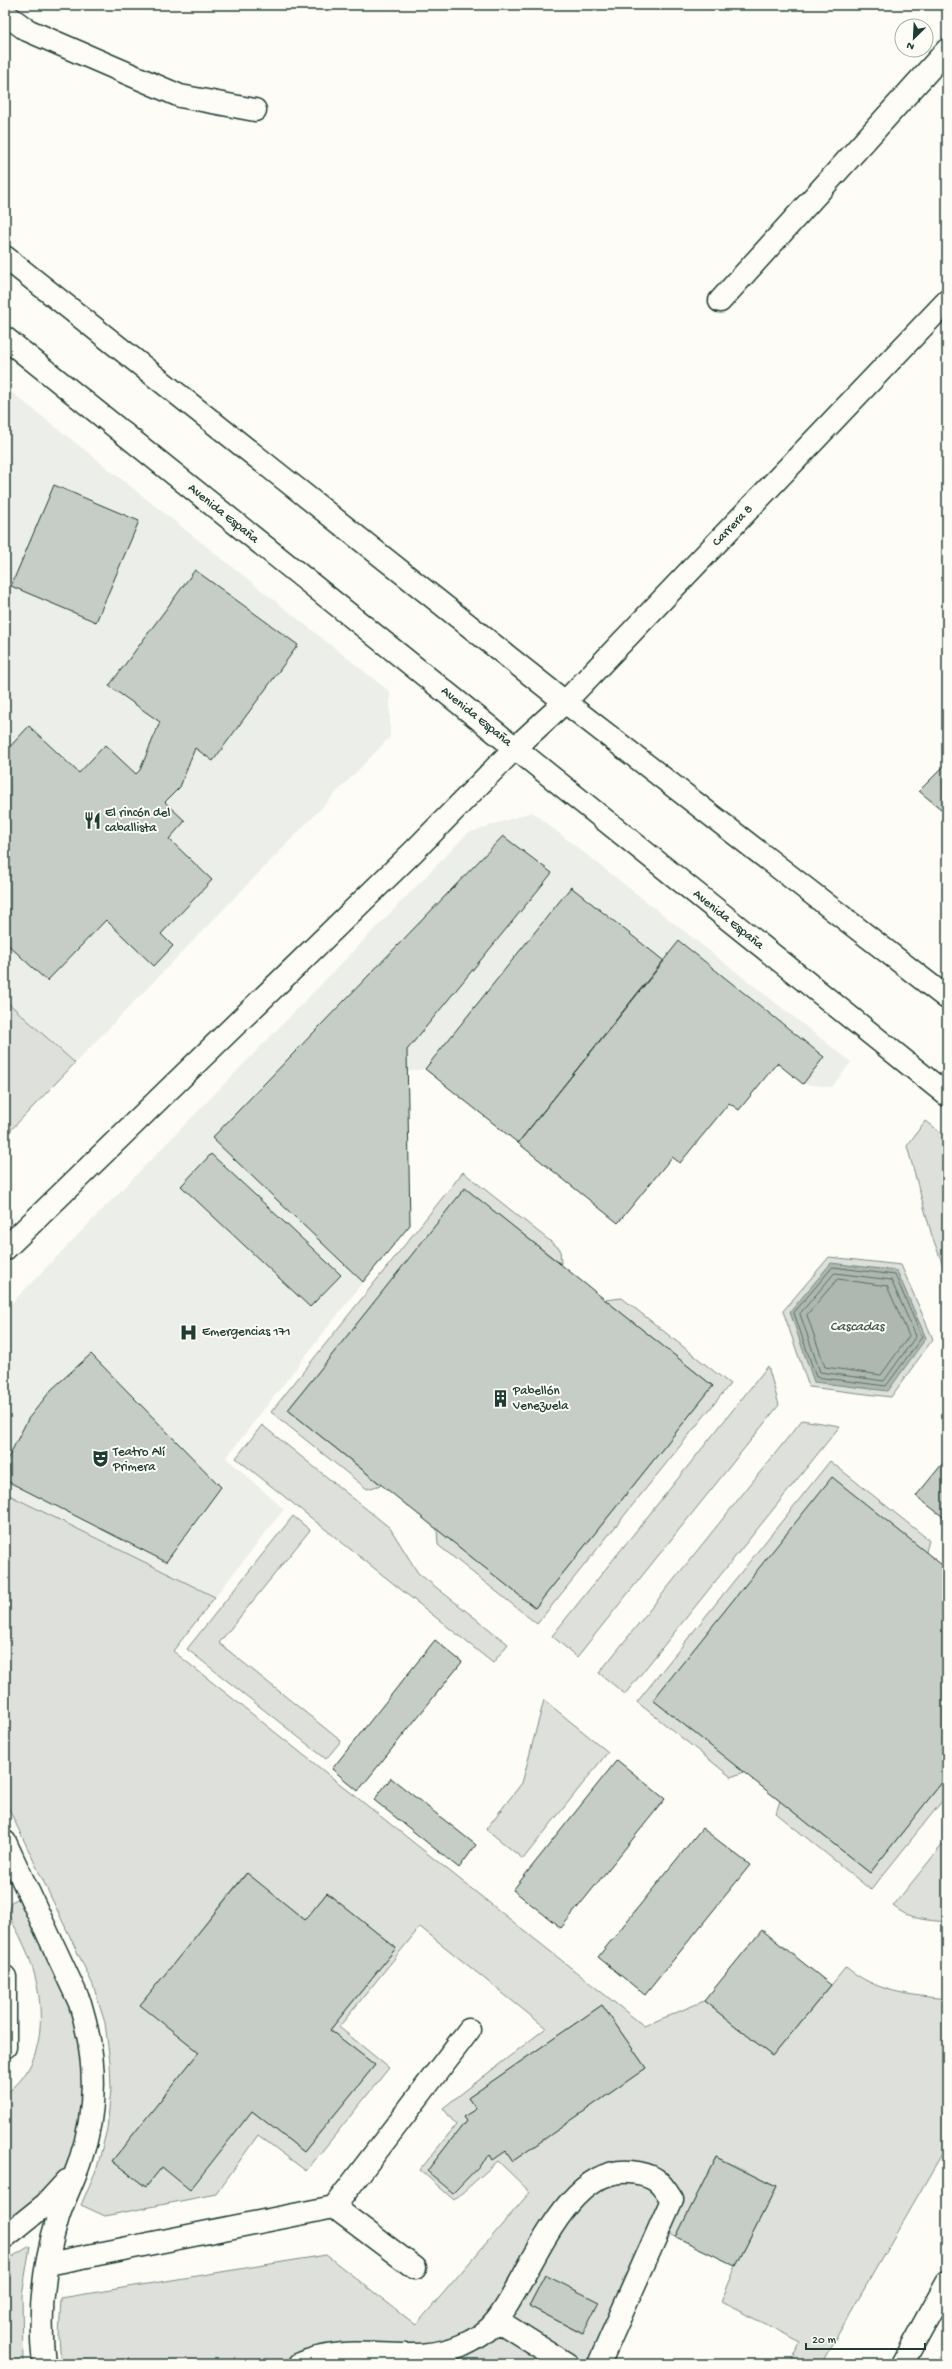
<svg xmlns="http://www.w3.org/2000/svg" width="952" height="2369" viewBox="0 0 952 2369" font-family="'Gochi Hand',sans-serif">
<style>
.built{fill:#eceee9}
.green{fill:#dde0db;stroke:#7e8e88;fill-rule:evenodd}
.water{fill:#aeb8b1;stroke:#75877f}
.lines{fill:none;stroke-linecap:round;stroke-linejoin:round}
.shore{stroke:#586e66;stroke-width:1}
.building{fill:#c6cdc7;stroke:#1f3d34}
.minor-casing{stroke:#1f3d34;stroke-width:25}
.minor{stroke:#fdfcf7;stroke-width:22}
.labels{text-anchor:middle;dominant-baseline:central;stroke-width:4;stroke-linejoin:round;paint-order:stroke}
.street-label{font-size:13px;fill:#1f3d34;stroke:#fdfcf7}
.poi-label{font-size:13px;fill:#1f3d34;stroke:#fdfcf7;text-anchor:start}
.water-label{font-size:14px;font-style:italic;fill:#435c53;stroke:#fdfcf7}
</style>
<rect width="100%" height="100%" fill="#fdfcf7"/>
<filter id="ink" filterUnits="userSpaceOnUse"><feTurbulence type="fractalNoise" baseFrequency=".025" numOctaves="2"/><feDisplacementMap in="SourceGraphic" scale="8" xChannelSelector="R" yChannelSelector="G"/><feConvolveMatrix kernelMatrix="1 2 1 2 8 2 1 2 1" color-interpolation-filters="sRGB"/></filter>
<g filter="url(#ink)">
<!-- built -->
<path class="built" d="M5,387L390,692V737L75,1063L5,1000Z
M532,812L851,1062L832,1087L803,1084L824,1056L680,941L664,961L571,887L425,1069L407,1071V1050L552,874L503,836L213,1138L363,1282L226,1458L284,1509L215,1597L5,1493V1310L468,833Z"/>
<!-- green -->
<path class="green" d="M5,1000L75,1063L5,1136Z
M925,1121L947,1138V1276L932,1236L907,1146Z
M463,1172L560,1249L561,1264L465,1189L288,1410L381,1485L367,1489L271,1412Z
M829,1257L901,1265L933,1339L891,1397L809,1387L783,1311Z
M622,1298L730,1384L537,1624L438,1545L437,1529L535,1608L713,1386L605,1300Z
M768,1366L779,1405L577,1657L552,1636Z
M802,1420L840,1426L625,1694L599,1673Z
M262,1425L390,1528L418,1573L508,1644L493,1663L236,1458Z
M830,1461L929,1540L926,1552L653,1700L744,1772L731,1777L637,1702Z
M5,1493L215,1597L173,1651L644,2026L704,2001L773,2056L846,1967C876,1992 909,1995 947,1999V2145L821,2364H789L801,2342L721,2302L736,2266L776,2187L716,2157L676,2237L660,2229L599,2364H61L59,2337L61,2298L326,2255L416,2325L530,2192L498,2161L454,2200L420,2170L456,2125L443,2108L546,2028L420,1927L339,2027L389,2068L306,2171L258,2135L216,2194L105,2216L81,2205L97,2168L107,2129L111,2089L110,2062L105,2023L93,1985L5,1801ZM246,1873L305,1920L327,1893L396,1948L330,2030L375,2065L304,2152L252,2111L190,2189L162,2167L146,2187L112,2161L199,2052L141,2005ZM602,2005L646,2068L513,2161L506,2151L493,2159L490,2155L453,2192L427,2171L466,2121L463,2117L476,2109L468,2098ZM545,2275L582,2334L529,2306Z
M293,1516L310,1530L219,1643L341,1741L326,1759L187,1649Z
M544,1700L608,1752L523,1859L486,1829L522,1783Z
M947,1776V1795L871,1890L776,1813L780,1801L870,1873Z
M947,1839V1922C927,1920 910,1920 893,1906Z
M21,1897L84,2015L80,2162L5,2237V2094C53,2062 45,1989 23,1943C19,1933 12,1923 8,1914L11,1902Z
M30,2246L22,2295L23,2364H5V2261Z"/>
<!-- water -->
<path class="water" d="M831,1263L897,1271L926,1338L888,1391L814,1382L790,1312Z"/>
<g class="lines">
<!-- shore -->
<path class="shore" d="M833,1267L895,1275L922,1337L886,1386L816,1377L794,1313Z
M835,1273L891,1280L916,1336L884,1381L820,1372L800,1314Z
M838,1279L887,1286L909,1336L881,1375L825,1367L807,1315Z"/>
</g>
<!-- building -->
<path class="building" d="M54,485L139,521L96,622L11,586Z
M195,570L298,645L213,761L195,748L180,787L165,802L185,821L169,839L212,880L161,934L173,946L154,966L106,920L47,981L5,942V752L29,726L79,773L105,745L136,774L140,770L160,722L109,686Z
M947,763V814L919,791Z
M503,836L552,873L407,1050L410,1225L363,1282L212,1138Z
M571,887L664,961L518,1143L425,1069Z
M679,941L824,1057L803,1084L777,1063L739,1110L729,1103L680,1163L672,1157L618,1223L518,1143Z
M211,1154L341,1275L310,1307L181,1186Z
M465,1188L713,1386L535,1608L288,1410Z
M91,1354L221,1487L166,1562L5,1480V1464L28,1419L52,1389Z
M947,1458V1520L916,1496Z
M832,1477L947,1569V1776L870,1873L653,1700Z
M435,1640L462,1662L358,1791L332,1769Z
M617,1760L665,1799L561,1928L513,1890Z
M391,1778L476,1845L459,1868L374,1800Z
M702,1828L750,1865L645,1995L598,1957Z
M247,1873L305,1920L327,1893L396,1948L330,2030L375,2065L304,2152L252,2111L190,2190L162,2167L146,2187L112,2161L199,2052L140,2005Z
M762,1930L831,1985L773,2056L704,2001Z
M602,2005L646,2068L513,2161L506,2151L493,2160L490,2155L453,2193L427,2171L466,2121L463,2117L476,2109L468,2098Z
M716,2157L776,2187L736,2266L676,2237Z
M545,2275L599,2302L583,2334L529,2306Z"/>
<g class="lines">
<defs>
<path id="minor" d="M5,14L27,30L180,96L255,110
M5,257L565,702L947,998
M720,301L947,50
M5,338L947,1095
M5,1249L414,851L515,748L565,702L947,301
M5,1842L80,2003C96,2055 98,2109 80,2161C74,2180 64,2198 58,2217C44,2264 38,2315 44,2364
M5,1977V2047
M334,2207L415,2268
M5,2237L46,2204L67,2181
M48,2264L334,2207L469,2030
M497,2320L567,2364
M300,2364C352,2340 409,2368 461,2346C475,2340 488,2332 497,2320C530,2278 564,2166 630,2172C654,2174 660,2180 672,2200L599,2364
M902,2364L947,2282"/>
</defs>
<!-- minor casing -->
<use href="#minor" class="minor-casing"/>
<!-- minor -->
<use href="#minor" class="minor"/>
</g>
</g>
<!-- icons -->
<defs>
<symbol id="restaurant-bare" viewBox="-9 -9 18 18"><path d="M-5-6h1v4h1v-4h1v4h1v-4h1v5L-1.5 .5V6h-2V.5L-5-1ZM5-6V6H3V1.5H1.5Q1.5-4 5-6Z" fill="#1f3d34" stroke="#fdfcf7" stroke-width="2.5" paint-order="stroke"/></symbol>
<symbol id="hospital-bare" viewBox="-9 -9 18 18"><path d="M-5-5h3v3.5h4V-5h3V5h-3V1.5h-4V5h-3Z" fill="#1f3d34" stroke="#fdfcf7" stroke-width="2.5" paint-order="stroke"/></symbol>
<symbol id="building-bare" viewBox="-9 -9 18 18"><path d="M-4-6H4V6H1V3H-1V6H-4ZM-2.5-4.3h1.7v1.8h-1.7ZM.8-4.3h1.7v1.8H.8ZM-2.5-1h1.7V.8h-1.7ZM.8-1h1.7V.8H.8Z" fill="#1f3d34" stroke="#fdfcf7" stroke-width="2.5" paint-order="stroke"/></symbol>
<symbol id="theatre-bare" viewBox="-9 -9 18 18"><path d="M-5-5.5Q0-4 5-5.5V0Q5 5 0 6Q-5 5-5 0ZM-3.3-2.5H-1v1.5H-3.3ZM1-2.5H3.3v1.5H1ZM-2.8 1Q0 5.5 2.8 1Z" fill="#1f3d34" stroke="#fdfcf7" stroke-width="2.5" paint-order="stroke"/></symbol>
</defs>
<g fill-rule="evenodd">
<use href="#restaurant-bare" x="80" y="808" width="25" height="25"/>
<use href="#hospital-bare" x="176" y="1320" width="25" height="25"/>
<use href="#building-bare" x="488" y="1386" width="25" height="25"/>
<use href="#theatre-bare" x="88" y="1446" width="25" height="25"/>
</g>
<g class="labels">
<!-- street labels -->
<g class="street-label">
<text transform="translate(223 514) rotate(39)">Avenida España</text>
<text transform="translate(733 526) rotate(-46)">Carrera 8</text>
<text transform="translate(476 717) rotate(39)">Avenida España</text>
<text transform="translate(728 920) rotate(39)">Avenida España</text>
</g>
<!-- poi labels -->
<g class="poi-label">
<text x="105" y="813">El rincón del<tspan x="105" dy="15">caballista</tspan></text>
<text x="202" y="1332">Emergencias 171</text>
<text x="513" y="1391">Pabellón<tspan x="513" dy="15">Venezuela</tspan></text>
<text x="113" y="1452">Teatro Alí<tspan x="113" dy="15">Primera</tspan></text>
</g>
<!-- water labels -->
<g class="water-label">
<text x="857" y="1327">Cascadas</text>
</g>
</g>
<!-- margin -->
<rect width="952" height="2369" fill="none" stroke="#fdfcf7" stroke-width="20"/>
<rect x="10" y="10" width="932" height="2349" fill="none" stroke="#1f3d34" stroke-width="1.5" filter="url(#ink)"/>
<!-- north arrow -->
<g transform="translate(914 38) rotate(204)"><circle r="19" fill="#fdfcf7" stroke="#a4b0a9"/>
<path d="M0-3L7 15L0 10L-7 15Z" fill="#1f3d34"/>
<text y="-6" font-size="11" font-weight="bold" text-anchor="middle" fill="#1f3d34">N</text>
</g>
<!-- scale -->
<path d="M806 2343v6h119v-6" fill="none" stroke="#1f3d34" stroke-width="2"/>
<text x="812" y="2343" font-size="12" fill="#1f3d34" stroke="#fdfcf7" stroke-width="3" paint-order="stroke">20 m</text>
</svg>
